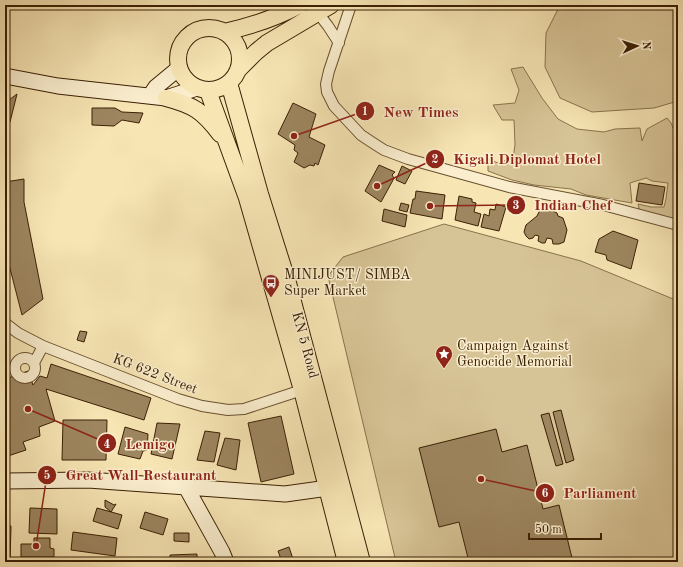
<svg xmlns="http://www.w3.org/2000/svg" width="683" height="567" viewBox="0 0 683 567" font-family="'Old Standard TT',serif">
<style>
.green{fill:#d7c496;stroke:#89724d}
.building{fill:#9d8660;stroke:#3b2004}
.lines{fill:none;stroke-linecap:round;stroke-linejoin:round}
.street-casing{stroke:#6a5130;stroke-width:12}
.secondary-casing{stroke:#3b2004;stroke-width:17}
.primary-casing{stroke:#3b2004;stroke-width:18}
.street{stroke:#faeece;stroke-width:10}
.secondary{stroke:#faeece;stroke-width:15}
.primary{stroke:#f7e5b4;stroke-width:16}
.labels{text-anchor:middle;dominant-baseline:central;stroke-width:3;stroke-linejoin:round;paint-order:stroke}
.poi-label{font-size:14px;fill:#3b2004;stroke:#faeece;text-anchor:start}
.street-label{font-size:14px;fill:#3b2004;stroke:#faeece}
.leader{fill:none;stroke:#8f2418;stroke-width:1.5}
.callout-dot{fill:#8f2418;stroke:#faeece;stroke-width:1.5}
.mark-label{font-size:12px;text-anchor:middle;font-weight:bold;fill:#fff}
.callout-label{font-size:15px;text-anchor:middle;font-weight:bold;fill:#8f2418;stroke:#faeece;stroke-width:3;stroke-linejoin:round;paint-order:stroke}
</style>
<rect width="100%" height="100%" fill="#f7e5b4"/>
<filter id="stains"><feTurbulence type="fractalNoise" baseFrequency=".005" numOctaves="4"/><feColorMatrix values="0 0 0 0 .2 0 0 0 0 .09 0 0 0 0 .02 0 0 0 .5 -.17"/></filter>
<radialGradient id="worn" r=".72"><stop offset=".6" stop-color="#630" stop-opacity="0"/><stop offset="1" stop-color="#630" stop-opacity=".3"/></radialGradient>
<!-- green -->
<path class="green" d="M560,5H678V101L654,108L592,112L560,98L545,67L546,33Z
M523,67L542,98L558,119L577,129L604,132L615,129L640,128L642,141L647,129L667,118L671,123L676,135L678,212L673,220L640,212L638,204L651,207H664L666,199L668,183L652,181L646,178L630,183L632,203L586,195L571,189L534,185L512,180L488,171V159L498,163L513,158L515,145L514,120H502L493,105L515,103L519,90L511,69Z
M444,224L581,261L678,301V562H396L328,276L343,257Z"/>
<!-- building -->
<path class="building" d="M17,94L10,122L5,120V100H9Z
M293,103L316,114L309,137L325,145L318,165L315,163L314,166L310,165L304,168L294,162L298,153L294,150L295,145L278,134Z
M92,108H115L122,112L143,113L139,123L122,120L114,126L92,125Z
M379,165L395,172L392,175L394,178L392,182L381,202L365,191Z
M402,166L412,171L405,184L396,180Z
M24,179V202L43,299L22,315L5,249V182Z
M639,183L665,187L662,205L636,201Z
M416,191L445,195L442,219L410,213L413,199H415Z
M459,196L472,199V202L476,203L474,212L481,214L478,226L455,220Z
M401,203L409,205L407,212L399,210Z
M496,204L506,207L499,231L481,227L484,214L489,216L490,209L495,210Z
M384,209L407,215L405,227L382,221Z
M549,209L557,213L558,216L563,218L567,230L564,242L559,244H553L552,239L547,238L545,243H542L538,241L539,236L535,235L533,238L529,239L526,236L524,232L526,225L537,216L540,210Z
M613,231L638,240L631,269L607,260L606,255L595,252L599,239Z
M80,331L87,332L84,342L77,340Z
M51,364L151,398L144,420L46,389L55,421L39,427L40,436L23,442L26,450L5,457V369L8,378L28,371L33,385L40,376L47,378Z
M561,410L574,460L566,463L553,412Z
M549,413L563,464L556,466L541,415Z
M281,416L294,474L261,482L248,423Z
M63,420H107L106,460H62Z
M157,423L180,424L172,459L151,454Z
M125,427L148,434L147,450L143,451L140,459L118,454Z
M496,429L502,452L527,445L543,509L559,505L573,562H469L459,522L439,527L419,448Z
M205,431L220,433L214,462L197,460Z
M225,438L240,440L236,470L217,465Z
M105,500L114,505L116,504L111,512L105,507Z
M30,508L57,509V534L29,533Z
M97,508L122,515L118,529L93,521Z
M145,512L168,519L163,535L140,528Z
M5,525L11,526L10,562H5Z
M73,532L117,538L115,556L71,550Z
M174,533H189V542L174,541Z
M34,538H50V548L54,549V557H21V544H34Z
M289,547L294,562H282L278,551Z
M197,554V562H170V555Z"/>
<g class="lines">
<defs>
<path id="street" d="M351,5L329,71L326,84L327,92L334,106L361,135L373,143L384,150L408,159L509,187L603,205L678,225
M318,13L328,26L339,43
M5,323L18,333L43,346L178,399L202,406L228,410L244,409L302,390
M15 368a10 10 0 1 1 20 0a10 10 0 1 1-20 0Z
M34,363L43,346"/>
<path id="secondary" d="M5,76L58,86L166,98L197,88
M150,96L156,87L179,68
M5,481L88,480L285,494L328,488
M186,487L222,552L226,562"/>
<path id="primary" d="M178 59a31 31 0 1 1 62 0a31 31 0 1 1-62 0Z
M224,32C252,26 274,19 300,5
M238,70L256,52L267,43L331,5
M229,83L260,194L288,283L362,562
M208,91L247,198L302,390L346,562
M166,98C193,105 203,111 220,134"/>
</defs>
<!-- street casing -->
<use href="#street" class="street-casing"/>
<!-- secondary casing -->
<use href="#secondary" class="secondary-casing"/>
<!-- primary casing -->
<use href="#primary" class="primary-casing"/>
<!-- street -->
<use href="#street" class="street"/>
<!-- secondary -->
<use href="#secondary" class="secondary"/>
<!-- primary -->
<use href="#primary" class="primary"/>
</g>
<!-- icons -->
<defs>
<symbol id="bus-pin" viewBox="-11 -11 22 30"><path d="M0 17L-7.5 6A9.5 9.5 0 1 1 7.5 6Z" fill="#8f2418" stroke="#faeece"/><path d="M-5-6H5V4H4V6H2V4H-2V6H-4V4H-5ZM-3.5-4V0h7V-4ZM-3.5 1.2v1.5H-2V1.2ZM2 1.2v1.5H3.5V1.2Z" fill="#fff"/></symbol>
<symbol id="sight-pin" viewBox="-11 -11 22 30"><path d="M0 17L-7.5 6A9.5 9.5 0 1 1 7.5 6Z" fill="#8f2418" stroke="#faeece"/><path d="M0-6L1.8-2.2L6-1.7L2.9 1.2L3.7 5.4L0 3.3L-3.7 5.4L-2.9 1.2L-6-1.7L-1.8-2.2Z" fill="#fff"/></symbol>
</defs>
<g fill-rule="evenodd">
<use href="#bus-pin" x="261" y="273" width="20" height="27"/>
<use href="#sight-pin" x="434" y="344" width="20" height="27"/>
</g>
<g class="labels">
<!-- poi labels -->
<g class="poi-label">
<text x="284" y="275">MINIJUST/ SIMBA<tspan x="284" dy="16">Super Market</tspan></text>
<text x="457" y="346">Campaign Against<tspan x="457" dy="16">Genocide Memorial</tspan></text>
</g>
<!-- street labels -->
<g class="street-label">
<text transform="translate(305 345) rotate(75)">KN 5 Road</text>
<text transform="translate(155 374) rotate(21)">KG 622 Street</text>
</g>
</g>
<!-- callouts -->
<path class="leader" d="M294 136L365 111M377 186L435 159M430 206L516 205M28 409L107 443M36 546L47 475M481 479L545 493"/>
<g class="callout-dot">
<circle cx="294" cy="136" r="4"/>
<circle cx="377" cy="186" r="4"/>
<circle cx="430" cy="206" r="4"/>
<circle cx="28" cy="409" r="4"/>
<circle cx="36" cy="546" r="4"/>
<circle cx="481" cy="479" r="4"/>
<circle cx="365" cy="111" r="10"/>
<circle cx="435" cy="159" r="10"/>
<circle cx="516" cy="205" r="10"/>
<circle cx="107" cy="443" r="10"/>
<circle cx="47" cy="475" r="10"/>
<circle cx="545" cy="493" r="10"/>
</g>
<g class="mark-label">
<text x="365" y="115">1</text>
<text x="435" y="163">2</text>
<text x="516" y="209">3</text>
<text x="107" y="448">4</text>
<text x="47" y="479">5</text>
<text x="545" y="497">6</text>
</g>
<g class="callout-label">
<text x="421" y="117">New Times</text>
<text x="527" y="164">Kigali Diplomat Hotel</text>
<text x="573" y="210">Indian Chef</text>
<text x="150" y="449">Lemigo</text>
<text x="141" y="480">Great Wall Restaurant</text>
<text x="600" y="498">Parliament</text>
</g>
<!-- margin -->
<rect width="683" height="567" fill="none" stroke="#f7e5b4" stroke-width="20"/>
<rect x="6" y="6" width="671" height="555" fill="none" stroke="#3b2004" stroke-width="2"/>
<rect x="10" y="10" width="663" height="547" fill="none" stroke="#3b2004"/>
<!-- north arrow -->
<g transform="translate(637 46) rotate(86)" stroke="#faeece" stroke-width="3" paint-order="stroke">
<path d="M0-3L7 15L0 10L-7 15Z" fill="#3b2004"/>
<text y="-6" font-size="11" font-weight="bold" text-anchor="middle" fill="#3b2004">N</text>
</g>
<!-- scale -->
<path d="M529 533v6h72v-6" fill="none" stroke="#3b2004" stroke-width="2"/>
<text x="535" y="533" font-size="12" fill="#3b2004" stroke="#faeece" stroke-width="3" paint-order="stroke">50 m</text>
<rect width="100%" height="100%" filter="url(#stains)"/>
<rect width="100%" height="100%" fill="url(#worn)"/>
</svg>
